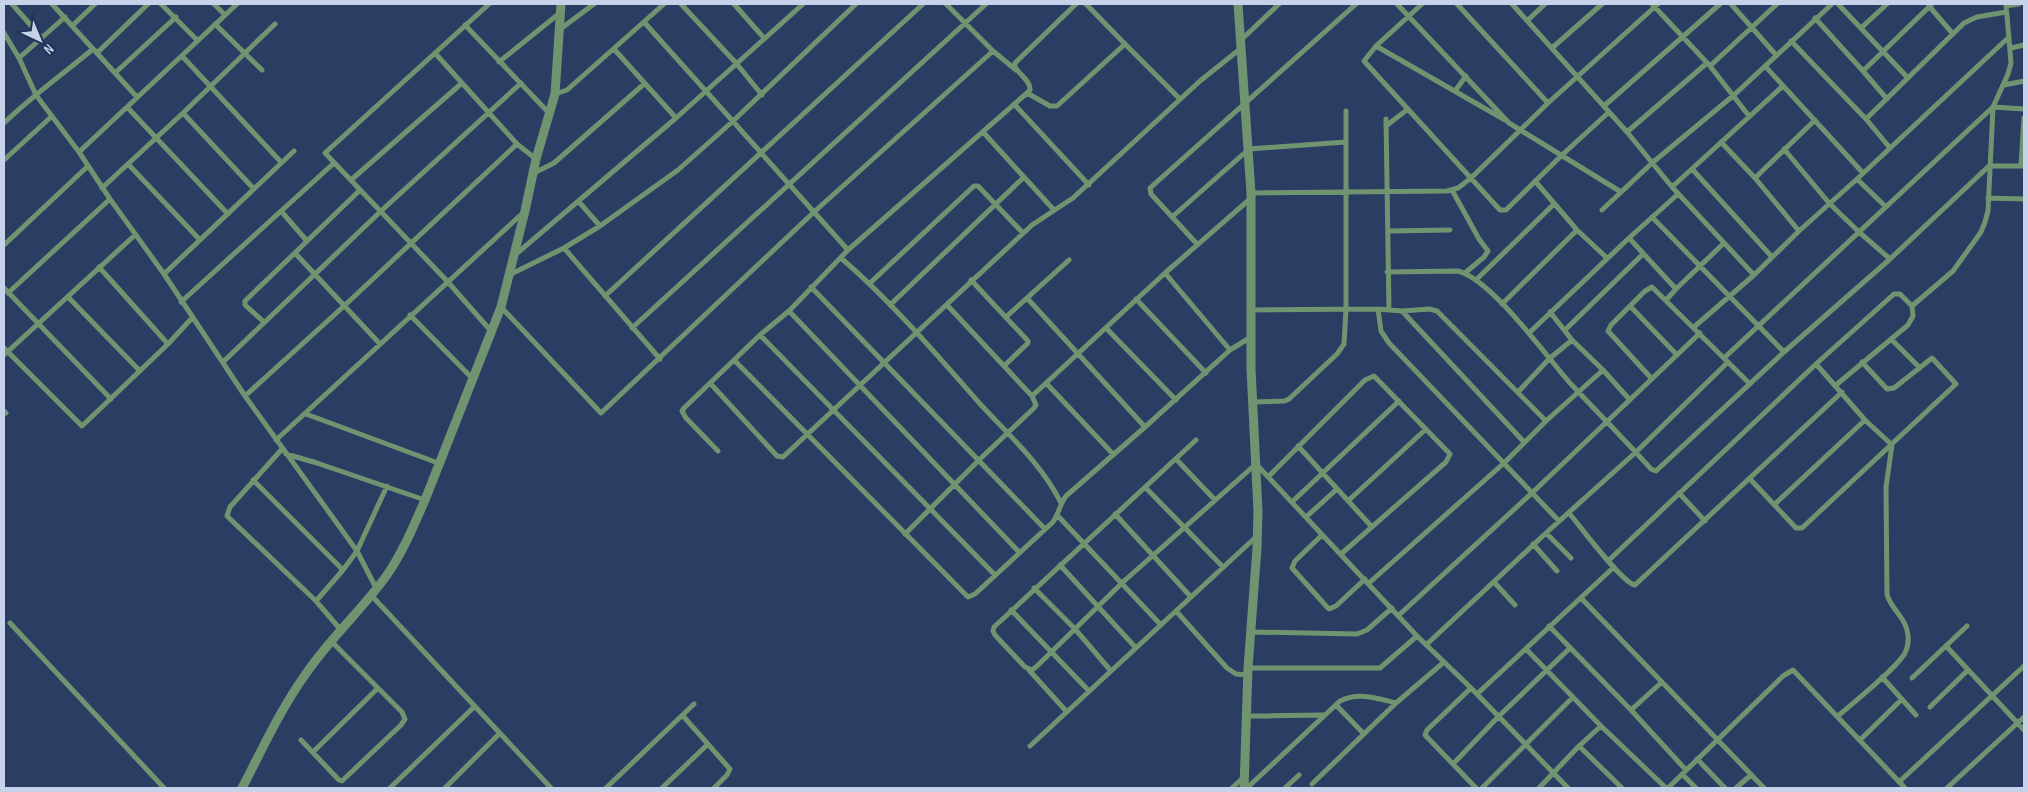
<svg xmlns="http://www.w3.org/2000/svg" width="2028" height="792" viewBox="0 0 2028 792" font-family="'Sofia Sans Condensed',sans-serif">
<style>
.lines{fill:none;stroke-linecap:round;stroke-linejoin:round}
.minor{stroke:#709470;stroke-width:5}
.tertiary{stroke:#709470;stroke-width:9}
</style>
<rect width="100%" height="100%" fill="#2c3d64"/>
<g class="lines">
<!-- minor -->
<path class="minor" d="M12,4L42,38
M52,4L137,97
M161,4L197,40
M214,4L225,15
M489,4L325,153L447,281L491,331
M681,4L736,63L762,95
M734,4L764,38
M1397,4L1509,123L1621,192
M1422,4L1376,46L1364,61L1500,210H1506L1562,155L1609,112
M1457,4L1548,103
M1512,4L1627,132L1672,187L1754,275
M1652,4L1710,66L1749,116
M1731,4L1776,55
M1838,4L1908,78
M1929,6L1953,34
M2006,6L2019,4
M1815,18L1863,71L1932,4
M1528,20L1545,4
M644,22L848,250
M215,24L262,70
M73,25L95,4
M465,25L549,113
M1861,28L1887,4
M559,30L594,4
M4,33L19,58L36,95L79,152L110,199L164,274L245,396L357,551L376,588
M1241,40L1279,4
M1791,41L1866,119L1890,148
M1125,44L1180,99
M1376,46L1505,120
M1552,48L1602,4
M2011,48L2024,45
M614,49L676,118
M993,51L1016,70
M97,53L148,4
M435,53L517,144L536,159
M182,56L281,162
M19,58L65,17
M499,62L561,12
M1710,66L1777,4
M1765,66L1863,173
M1863,71L1887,99
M115,73L176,17
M2004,85L2024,81
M1455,91L1466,76
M1027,93L1050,106H1057L1125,44L1086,4
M555,94L567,90L664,4
M1014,104L1089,185
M1604,106L1720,4
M127,107L228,214
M183,113L254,189
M1386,119L1389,310
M1866,119L1964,23L1977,17L2006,12
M4,123C32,96 63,74 93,49
M1386,126L1408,109
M983,132L1054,210
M1627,132L1707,63
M1721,142L1755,178L1799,231
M1784,149L1829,203L1859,232L1890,259
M79,152L237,4
M4,160L52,116
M128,164L200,240
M2021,166L2024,118
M1692,169L1772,257
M534,173L554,163L644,84
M1755,178L1815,120
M1857,179L1886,207
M351,180L462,83
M1535,181L1577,230L1607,258
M1672,187L1783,86
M102,188L183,113L275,24
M1452,190L1479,239L1488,251L1484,257L1465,273
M1251,193L1447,191L1458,188L1471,178L1548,103L1658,4
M1988,198L2024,199
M579,202L600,226
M1602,210L1652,163L1734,95L1832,4
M281,211L307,241
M1172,217L1249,149L1346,142
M1652,217L1784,352
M1388,231L1450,230
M1629,238L1676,289L1724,243
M1197,244L1151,194L1150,188L1356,4
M4,245L88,166
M564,248L660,359
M295,253L380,344
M515,255L676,118L803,4
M841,258C892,302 937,355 982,406C1010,436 1043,466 1061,503
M99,267L168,344
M1387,272L1458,271C1491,279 1546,356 1570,383C1597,412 1625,440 1651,469L1656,471L1784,352L1890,259L1989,166H2024
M1165,273L1230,350
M164,274L294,151
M509,275L564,248L600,226L678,170L732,122L856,4
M971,280L1028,341V343L1004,366
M1476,280L1554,204
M870,283L974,186H978L1023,233
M811,287L1045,529
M4,288L111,399
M8,293L110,199
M605,296L923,4
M68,297L140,371
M1027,298L1145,427
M1136,299L1206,373
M1667,299L1676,289
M181,302L334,163
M1502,304L1577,230
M890,305L1024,177
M1630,306L1677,355
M501,307L601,413L814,212L993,51L946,4
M1378,309L1381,331L1389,343L1559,521
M1251,310L1378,309L1402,311L1524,442
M789,311L1019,552
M1402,311L1429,309L1437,311L1546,421
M1550,312L1572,340L1603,370L1630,400
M410,315L472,378
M1006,317L1069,260
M264,322L245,305V301L360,190
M1694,327L1754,275L1799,231L1857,179L2009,37
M632,328L986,4
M1106,328L1176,400
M1565,330L1643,254
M1529,333L1629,238L1678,194
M760,335L995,575
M1891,339L1920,368
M4,348L82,426L168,344L192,318
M4,355L135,235
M1724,358L1993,107L2024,109
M734,360L968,597L975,594L1053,522C1059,513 1060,504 1066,496L1145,427L1230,350L1251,337
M223,362L381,211L521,83
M1816,364L1865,420L1892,445L1886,487L1887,594C1890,608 1904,616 1907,630C1909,638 1909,645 1905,653C1896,669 1854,702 1838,716
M1652,379L1608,331L1611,325L1645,291L1652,287L1750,384
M710,383L777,456L783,457L1032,225L1073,198L1200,81L1240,49
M1046,383L1113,454
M1836,385L1908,325L1913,316L1912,306L1953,271L1981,232L1985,222L1988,211L1993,107L2008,74L2011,63L2006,4
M1518,392L1549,359L1572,340
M245,396L344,306L517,144
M1032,396L1165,273L1250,199
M1252,402L1285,401L1289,399L1337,354L1344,344L1346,309V111
M4,411L6,413
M306,414L438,463
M276,440L524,212
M1196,440L994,627L993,631L995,635L1025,667L1032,670L1036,667L1123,582L1256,464L1417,636L1471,688L1568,788
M1298,446L1372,527
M282,449L230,507L227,516L316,601L340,629
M718,451L686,418L682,411L684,408L760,335L789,311L848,250L1027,93L1030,90C1031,81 1019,74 1015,67V63L1076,4
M286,454L317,463L425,500
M1176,459L1215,500
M1268,477L1365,380L1374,376L1450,454L1446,462L1341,554
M1750,479L1796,528H1802L1956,384L1932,358L1894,388L1887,389L1862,362
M253,480L343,570
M1145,487L1223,567
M1679,493L1705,521
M1348,501L1426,429
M1292,502L1399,401
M1775,504L1865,420
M1569,513C1580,526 1622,583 1635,585L1842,392
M1115,514L1191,597
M1057,515L1161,625
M1306,517L1337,489
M1546,533L1571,558
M905,534L980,459L1033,409L1036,405L1032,396L947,305
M1322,535L1295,561L1292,568L1327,607L1329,609L1336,606L1365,579
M1533,544L1557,571
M1608,561L1816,364L1894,294H1900L1912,306
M1060,565L1136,648
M1494,582L1515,605
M1369,583L1504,463L1546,421L1603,370
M1034,588L1075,629L1111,671
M371,595L551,788
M1581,598L1764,788
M316,601L343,570L357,551L387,486
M1011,610L1089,691
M1176,611L1227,668L1236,674L1248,675
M1399,615L1533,492L1700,333
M10,623L164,788
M1549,626L1631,710L1686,770
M1250,632L1357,634L1367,630L1392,608
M1426,645L1546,533L1636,452L1728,362
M1946,646L2024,730
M1526,649L1601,726L1666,788
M1248,668H1380L1417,636
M1029,670L1067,712
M1882,677L1916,715
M1912,678L1967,626
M1471,688L1427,730L1425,735L1476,788
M1477,694L1614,567
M1336,705L1364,734
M1930,707L1968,670
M1631,710L1662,682
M683,716L730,769L727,775L714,788
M1246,716L1323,715
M301,740L339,780L342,781L401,725L405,719L402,712L331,641
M1860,740L1902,699
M1030,746L1257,536
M1579,746L1622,788
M313,752L378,688
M1697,759L1725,788
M1453,764L1498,717L1570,648
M1682,774L1696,788
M1899,782L2024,666
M1312,784L1396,703L1444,662
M390,788L474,707
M445,788L499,734
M606,788L694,704
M662,788L708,744
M1232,788L1243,778
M1247,788L1340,701C1359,692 1376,698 1396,703
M1285,788L1299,775
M1482,788L1573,697
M1539,788L1579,746L1601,726
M1668,788L1783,676L1793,670L1905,788
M1736,788L1751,775
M1947,788L2024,717"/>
<!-- tertiary -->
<path class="tertiary" d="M1238,4L1251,193V369L1258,511L1257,548L1248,668L1244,788
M242,788C262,750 280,710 305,675C329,639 362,610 387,575C403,552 414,525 425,500L501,307L525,211L536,159L555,94L561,4"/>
</g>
<!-- border -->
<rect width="2028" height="792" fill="none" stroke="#c6d2ea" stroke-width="10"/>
<!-- north arrow -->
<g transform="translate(40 40) rotate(136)" stroke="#223258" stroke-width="4" paint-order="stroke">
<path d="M0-4L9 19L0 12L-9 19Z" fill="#c6d2ea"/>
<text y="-8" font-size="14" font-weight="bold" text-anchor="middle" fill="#c6d2ea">N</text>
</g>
</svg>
